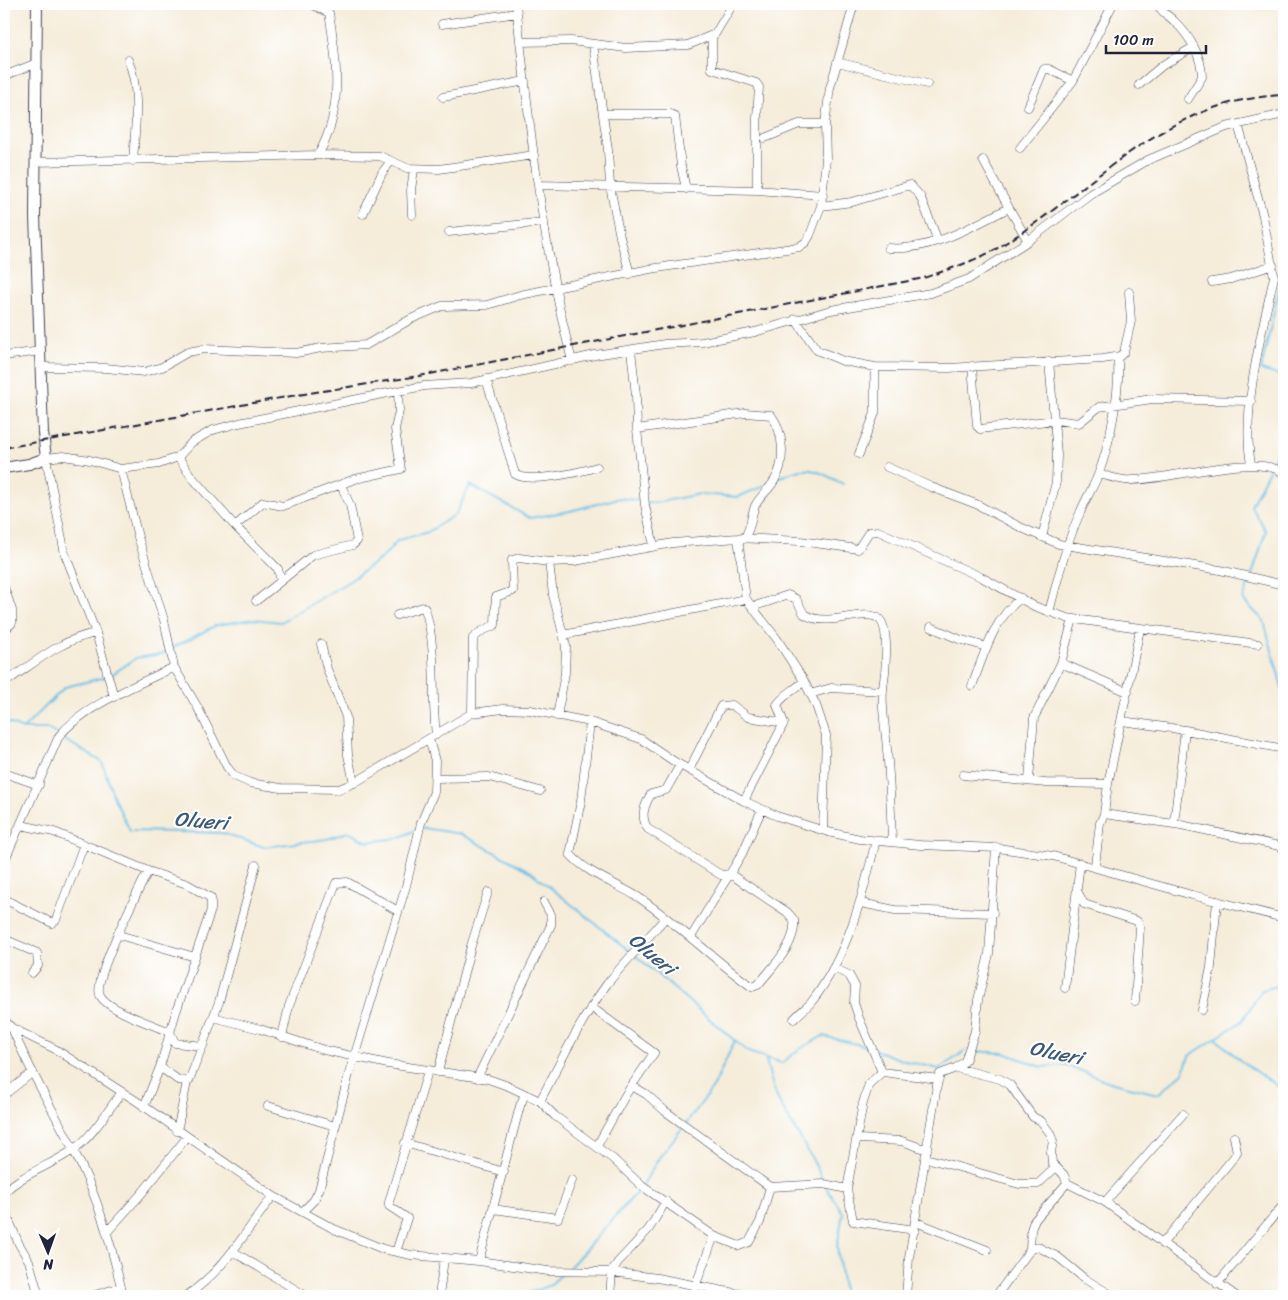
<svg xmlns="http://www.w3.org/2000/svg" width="1288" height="1300" viewBox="0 0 1288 1300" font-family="Sriracha,sans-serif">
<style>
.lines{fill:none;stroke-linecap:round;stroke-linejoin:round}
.stream{stroke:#6ec1ea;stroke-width:2}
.minor-casing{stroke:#424053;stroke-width:9}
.tertiary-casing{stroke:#424053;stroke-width:12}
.minor{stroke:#fff;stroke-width:8}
.tertiary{stroke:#fff;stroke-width:10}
.rail{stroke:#22223b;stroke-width:2;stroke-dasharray:8 4;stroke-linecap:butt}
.labels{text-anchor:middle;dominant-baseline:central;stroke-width:4;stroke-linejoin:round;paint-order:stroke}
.water-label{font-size:20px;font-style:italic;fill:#3d5a78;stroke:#fff}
</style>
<rect width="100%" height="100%" fill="#fff"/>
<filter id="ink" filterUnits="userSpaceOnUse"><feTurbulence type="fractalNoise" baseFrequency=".02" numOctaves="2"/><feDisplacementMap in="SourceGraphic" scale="10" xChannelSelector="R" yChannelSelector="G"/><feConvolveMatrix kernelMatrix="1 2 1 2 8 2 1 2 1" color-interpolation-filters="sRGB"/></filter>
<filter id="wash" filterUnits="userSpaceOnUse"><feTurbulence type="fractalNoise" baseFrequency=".0096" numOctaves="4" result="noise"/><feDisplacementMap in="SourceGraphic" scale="20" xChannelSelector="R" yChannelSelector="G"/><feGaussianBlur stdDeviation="1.12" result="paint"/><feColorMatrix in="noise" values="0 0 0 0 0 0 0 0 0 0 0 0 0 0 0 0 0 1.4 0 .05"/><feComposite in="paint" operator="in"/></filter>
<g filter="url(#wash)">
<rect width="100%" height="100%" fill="#f5ecd9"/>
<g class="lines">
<!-- stream -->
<path class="stream" d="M1284,267L1261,370L1284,377
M1271,465L1280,447L1284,414
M779,478C808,463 816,470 843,484
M647,502L655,503L700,494L738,497L768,484
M1252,575L1266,531L1251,506L1269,470
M1250,579L1243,600L1264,621L1284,695
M172,648L217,625L253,619L281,622L351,580L383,557L398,540L428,532L456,514L470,485L530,518L570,511L619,498L642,501
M110,676L136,658L162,654L168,650
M4,721L23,729H48L56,734
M24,728L65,687L106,677
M60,737L102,762L114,798L130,831L222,833L264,847L327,839L348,832L368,842L398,838L416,830
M423,828L461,834L531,872L632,953
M636,956L748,1052L782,1063L798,1050L823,1036L869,1047
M1216,1039L1241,1061L1284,1090
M875,1050L905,1061L939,1069L965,1051
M970,1051L1004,1053L1042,1067L1066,1065L1113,1083L1158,1094L1183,1073L1189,1056L1242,1021L1262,990L1284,984
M765,1057C769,1070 771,1083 776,1095C790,1125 810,1150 823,1181
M686,1124L714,1086L735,1040
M643,1185L658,1159L683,1127
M826,1187L843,1213L837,1247L844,1296
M568,1269L640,1189
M519,1296L549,1286L562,1274"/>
</g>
</g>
<g filter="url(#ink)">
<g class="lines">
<defs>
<path id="minor" d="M311,4L329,13C337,60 344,111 318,155
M516,4C529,123 542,244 572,361
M1157,4C1161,12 1168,15 1174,21C1189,35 1202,56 1202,77L1188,99
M442,24L517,13
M712,36V69L756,83L759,87L757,118V190
M520,42L571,41L626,48L688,45L715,34L733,4
M593,45L608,150L610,186L620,237L630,274
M128,60C141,90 135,129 133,161
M837,62L927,84
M4,76L37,63
M1139,85L1163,65L1194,47
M443,97L525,81
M1028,107L1044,69H1049L1073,81
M603,114H670L675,116L681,166L686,189
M1238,124L1263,216L1274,277C1262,330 1241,411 1251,464
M765,138L799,124H825
M1020,148L1073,81L1113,4
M36,162L318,155L380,156L407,168L439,169L534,155
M538,185L757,190L823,195
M821,206L852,202L910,185L920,196L938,241
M1009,208L1028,241
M363,214L382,173L391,161
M412,215L411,190L414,169
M449,232L544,222
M888,248C930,252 972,226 1009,208L983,160
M1212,282L1231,279L1273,265
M795,319L817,350L843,361L875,367L949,368L1103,359L1120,356L1124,352L1131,321L1129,292
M631,350L636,395L637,429L745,413L771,415C784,432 786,463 774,481C769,490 759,497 755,506C750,517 753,524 744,539
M4,356L41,351
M972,366L977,426L980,429L1055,420L1079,423L1099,407L1152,399L1251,401
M41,367L106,368L144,372L162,367L188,352L204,349L296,353L321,348L366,345L411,319L442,306L487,305L520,295L650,269L799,247L806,242L810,235L821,206L826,159L825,124L830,88L854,4
M486,379L515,474C530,484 579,472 597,467
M637,429L645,505L654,546
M859,454L875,413V367
M178,457L191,476L235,526L278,569L281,581L256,601
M887,467L931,487L976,504L1022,528L1059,544L1220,570L1284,585
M121,469L138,537L164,620L174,667L198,708L227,767L234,776L250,783L281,788L339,789L354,783L472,713L503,709L530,710L590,722L641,739L675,762L744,801L777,816L828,832L860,839L920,845L998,848L1053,856L1192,895L1284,918
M1099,474C1107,476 1116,479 1125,480C1162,483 1258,450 1284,474
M235,526L263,502L283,506L355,479L401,469L395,429L399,411L398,391
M1042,537L1056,482L1057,455L1049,361
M738,538L746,599L777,639L804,681L816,705L826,735L823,830
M549,562L553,595L566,646L565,673L557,716
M281,581L313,555L353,545L357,541L350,505L341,485
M4,587L12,610V623L4,631
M752,607L788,595L796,599L804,614C826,629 863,608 878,618C891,626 885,676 883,689C881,708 886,730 887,750C890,781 891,811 892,842
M1049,612C1058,578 1066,544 1080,513C1085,500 1093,488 1098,475C1109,448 1120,392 1118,363
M397,615L423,607L425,609C438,650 431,693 436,735
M931,627L959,639L987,647
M563,635L746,599
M321,644L327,669L346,717L348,755L354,783
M1061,663L1128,692
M4,683C35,663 59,640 96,633
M972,686C984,655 993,619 1021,598
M810,694L831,688L883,691
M114,697L96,633L65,554L46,458L63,456L90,460L121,469L159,464L178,457L192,442L213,430L239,423L398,391L424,386L471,383L595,355L665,344L702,342L755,332L831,310L931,293L969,279L1028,241L1090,194L1148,160L1226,127L1284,114
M472,713L473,638L482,631L495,625L496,597L513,591L512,560L519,558L549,562L575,561L673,543L738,538L800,541L858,549L869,532L878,531L981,577L1034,606L1067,618L1258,644
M1122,721L1185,730L1284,749
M590,722L581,801L570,854C589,875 618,884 641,899C680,926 713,959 752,987L758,985C772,967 797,944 794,920L787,912L730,874L721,875L648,829C640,817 644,806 651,794L666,790L680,765
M689,770L721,706L732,705L748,717L784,723
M4,773L39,785
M963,775L1046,783L1108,784
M436,778L489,777L540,791
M1029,780L1034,718L1061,663L1073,619
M744,801L784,723L777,705C784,694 795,690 804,681
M1104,814L1181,825L1284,847
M1174,824L1185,730
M21,825L54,832L148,871L187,884L211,898V910L176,1012L160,1067
M4,862L59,736C85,705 138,685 174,667
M1095,866L1100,823L1104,814L1108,784L1140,629
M148,871C139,890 92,980 100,995C107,1010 154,1025 170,1032L175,1043L203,1046
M1077,891L1084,904L1137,921L1140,927L1135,1001
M4,899L52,923L56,920L84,844
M861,903L895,910L993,913
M119,935L195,957
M691,937L742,854L762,809
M4,939L37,953L38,966L32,973
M833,968L849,975L855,986L854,1003L859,1018L882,1072
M1065,988L1080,863
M591,1007L654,1053L626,1094L597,1146
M1202,1010L1211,967L1217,901
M213,1017L260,1029L324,1050L388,1064L488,1079L508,1086L540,1101L555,1116L613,1159L642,1186L714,1236L739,1246L749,1242L760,1222L770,1187
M794,1019C800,1012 808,1007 813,1000C848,954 863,895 876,840
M4,1020L12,1028L55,1049L138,1102L273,1196L334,1229L383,1249L411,1255L479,1261L548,1271L612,1272L657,1278L750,1296
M12,1028C29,1070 53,1110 74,1151C98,1196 112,1247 123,1296
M282,1037L289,1006L336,883L347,882L398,911
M956,1068L1000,1079L1010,1085L1033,1117L1041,1121L1050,1133L1053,1141L1051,1152L1052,1163L1064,1175L1067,1183L1105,1202L1236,1296
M438,1072L471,946L488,892
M477,1078L551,925V915L544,902
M632,1086L646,1094L665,1111L770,1187L824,1184L847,1189
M4,1095L33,1072
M540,1101C561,1061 580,1021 607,984C625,961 646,941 665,918
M268,1106L335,1126
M144,1107L160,1067L178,1080L189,1081L219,1002L256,865
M177,1131L187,1082
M857,1139L902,1141L927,1150
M405,1143L504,1172
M926,1158L1019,1184H1038L1055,1168
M4,1192C24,1173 50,1166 73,1150C93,1136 107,1111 122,1092
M1105,1202L1183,1114
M4,1209L19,1244L29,1261L39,1296
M493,1209L558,1218L572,1180
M302,1212L314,1200L319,1190L349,1074L406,886L421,823L434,792L435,761L429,739
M916,1222L987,1250
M915,1230L853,1221L847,1189L863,1103L869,1084L882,1072L939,1079
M107,1232L142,1193L187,1137
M1162,1244L1234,1157L1237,1152L1234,1137
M1030,1250L1031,1230L1034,1221L1067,1183
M234,1252L306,1296
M396,1252L407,1218L389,1206V1202L428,1071
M479,1261L520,1106L525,1094
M1217,1284L1284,1204
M695,1287L714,1236
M92,1296L121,1287
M186,1296C226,1269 244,1233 273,1196
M439,1296L444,1259
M610,1296L612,1272L618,1262L649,1229L666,1201
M906,1296L909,1258L937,1085L940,1074L956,1068L965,1061L975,1031L978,1000L989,954L996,847
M996,1296L1030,1250L1038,1247L1058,1257L1085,1279L1113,1296"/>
<path id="tertiary" d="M4,468L29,464L46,458L43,433L35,216L37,4"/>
</defs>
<!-- minor casing -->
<use href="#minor" class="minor-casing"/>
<!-- tertiary casing -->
<use href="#tertiary" class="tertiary-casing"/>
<!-- minor -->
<use href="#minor" class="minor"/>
<!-- tertiary -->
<use href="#tertiary" class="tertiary"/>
<!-- rail -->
<path class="rail" d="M4,448L297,395L419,376L924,278C951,268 980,260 1004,244C1099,185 1163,100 1284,95"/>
</g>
</g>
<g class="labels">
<!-- water labels -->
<g class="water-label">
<text transform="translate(201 821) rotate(5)">Olueri</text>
<text transform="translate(652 954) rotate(40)">Olueri</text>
<text transform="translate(1056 1053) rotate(12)">Olueri</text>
</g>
</g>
<!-- margin -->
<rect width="1288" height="1300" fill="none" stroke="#fff" stroke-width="20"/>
<!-- north arrow -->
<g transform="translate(48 1252) rotate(178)" stroke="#ffffff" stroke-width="4" paint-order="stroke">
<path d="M0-4L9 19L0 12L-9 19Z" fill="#22223b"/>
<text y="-8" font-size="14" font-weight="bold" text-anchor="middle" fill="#22223b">N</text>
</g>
<!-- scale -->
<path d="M1106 45v8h100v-8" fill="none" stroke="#22223b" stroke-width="2.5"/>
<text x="1113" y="45" font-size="15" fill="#22223b" stroke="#ffffff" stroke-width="4" paint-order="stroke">100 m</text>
</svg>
